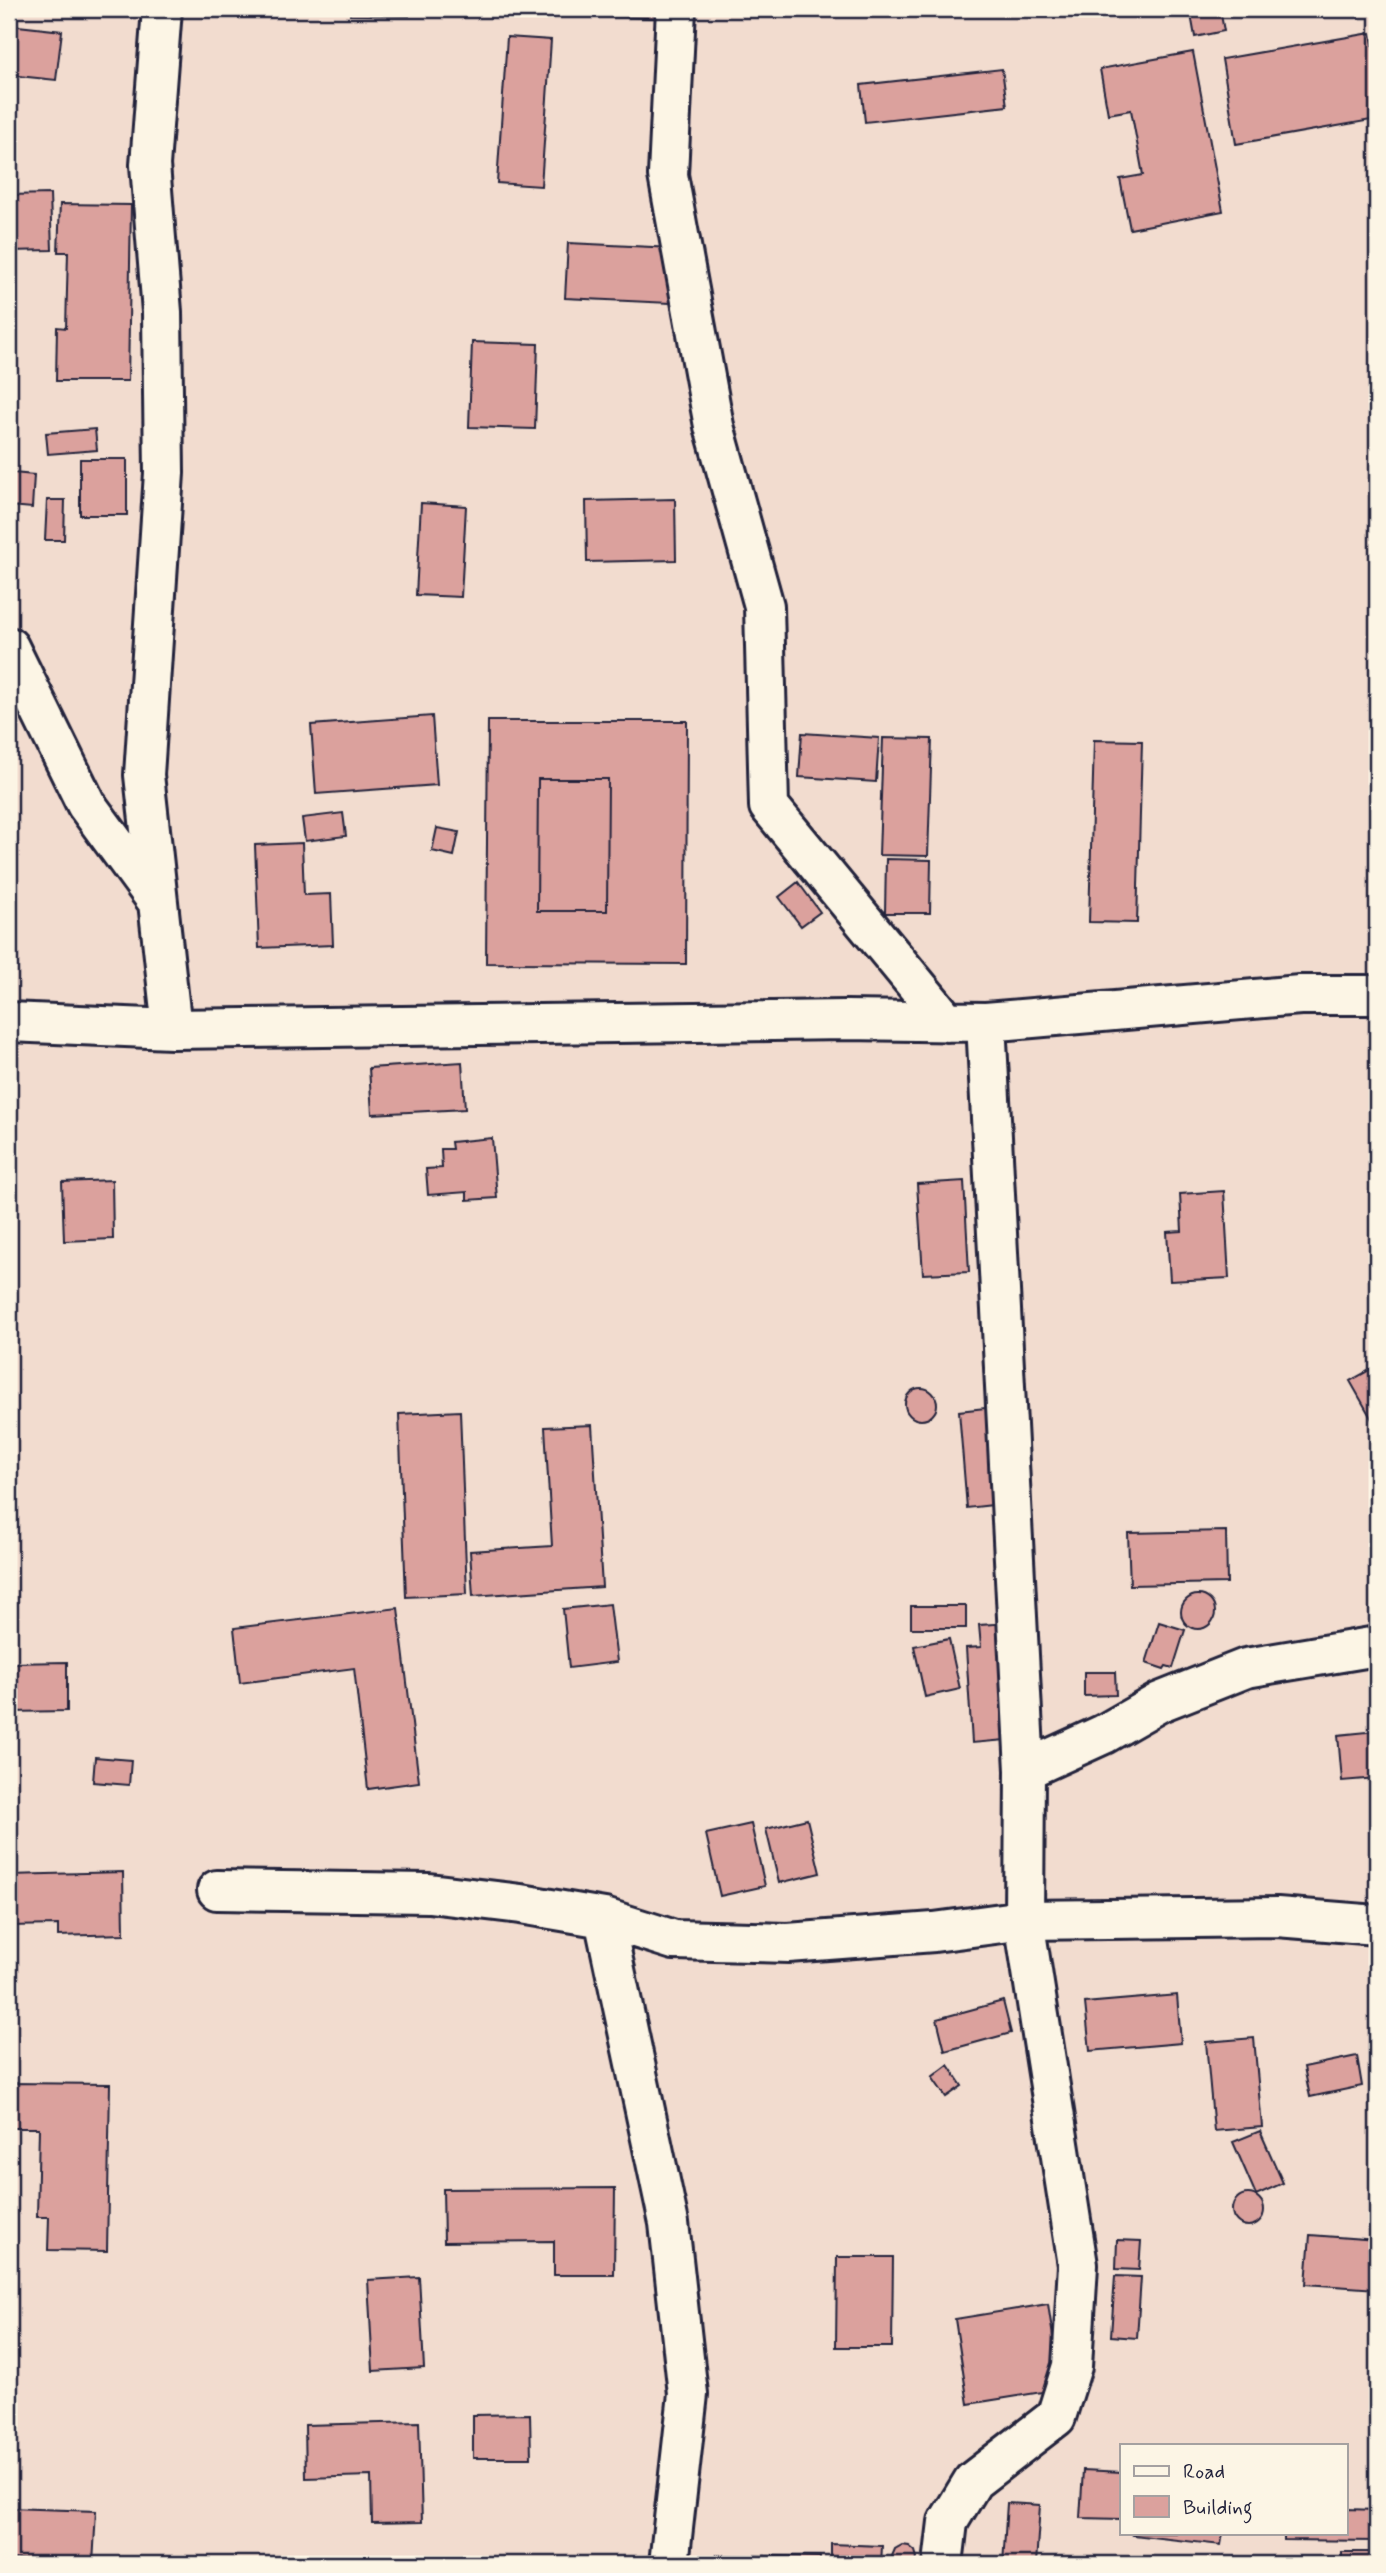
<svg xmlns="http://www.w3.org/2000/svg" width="1386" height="2573" viewBox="0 0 1386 2573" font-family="Mynerve,sans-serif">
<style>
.building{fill:#dba19d;stroke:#22223b;stroke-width:2}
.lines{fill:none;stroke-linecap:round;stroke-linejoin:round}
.street-casing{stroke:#22223b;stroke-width:44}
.street{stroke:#fcf5e5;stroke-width:38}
</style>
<rect width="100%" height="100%" fill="#f2dccf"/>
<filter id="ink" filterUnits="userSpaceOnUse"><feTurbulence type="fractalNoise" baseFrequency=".0143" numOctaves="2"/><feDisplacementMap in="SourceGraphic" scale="14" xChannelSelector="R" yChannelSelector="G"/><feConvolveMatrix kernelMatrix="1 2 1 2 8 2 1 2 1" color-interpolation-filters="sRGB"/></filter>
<g filter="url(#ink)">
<!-- building -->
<path class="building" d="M350,9H409V16L350,15Z
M500,9H664V18L499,13Z
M1190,9H1220L1224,31L1195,37Z
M9,25L62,31L56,80L9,75Z
M1371,33L1377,70V119L1236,144L1222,59Z
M507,37L551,40L541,186L497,183Z
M1193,52L1223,211L1130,229L1120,179L1143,175L1131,110L1108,114L1100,69Z
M1002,69L1007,106L865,122L861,85Z
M50,194L52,250L9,251V195Z
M60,204L131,205L128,381H56L57,327L66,328L68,252H58Z
M568,243L673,248L670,303L565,298Z
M472,342L538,344L535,429L469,427Z
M95,429L97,450L48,454L46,433Z
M80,459H127V515H80Z
M13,473L34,475L32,508L11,506Z
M675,499L676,560L587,562L586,501Z
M47,500H65L64,540H45Z
M421,503L466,506L461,597L416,595Z
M432,716L437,785L316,794L311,725Z
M488,721H687L686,964L486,963Z
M802,733L879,738L876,782L799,777Z
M883,738L932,739L928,856L879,855Z
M1094,740L1142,741L1137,923L1089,922Z
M538,779H608L607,911H537Z
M343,813L346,836L305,841L302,818Z
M437,828L459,832L454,856L432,851Z
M302,843L304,895L331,894L333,945L259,948L255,845Z
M886,859L931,860L930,913H885Z
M798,882L820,912L801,926L779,897Z
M462,1062L465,1109L372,1114L369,1068Z
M492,1138L497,1198L467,1200V1192L428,1195L426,1169L442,1168L441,1149H452L451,1142Z
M112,1180L113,1239L64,1241L62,1182Z
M964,1181L969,1272L923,1274L917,1184Z
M1224,1191L1229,1278L1170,1281L1167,1232L1182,1231L1180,1194Z
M1377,1366V1421L1374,1423L1350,1381Z
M905 1404a16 16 0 1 1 32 0a16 16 0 1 1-32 0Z
M994,1407L1001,1504L967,1508L959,1411Z
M460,1411L467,1594L406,1597L399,1414Z
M592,1425L602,1587L473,1596L470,1551L552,1546L545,1427Z
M1226,1531L1227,1583L1130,1585L1128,1533Z
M1181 1612a17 17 0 1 1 34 0a17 17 0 1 1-34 0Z
M610,1604L617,1662L569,1668L563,1609Z
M911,1606H966V1628H911Z
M398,1608L419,1782L368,1789L354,1668L240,1683L234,1628Z
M1159,1622L1185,1630L1173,1668L1166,1666L1164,1669L1146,1663Z
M1010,1623L1017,1739L972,1743L966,1648L981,1647L979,1625Z
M949,1639L960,1689L925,1697L914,1646Z
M67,1662V1711L9,1712V1663Z
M1084,1672H1115L1116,1695L1084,1696Z
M1377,1731V1778L1342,1781L1338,1735Z
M95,1757L131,1760L129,1785L93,1782Z
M807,1819L820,1873L779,1883L766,1829Z
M751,1824L765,1886L720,1896L706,1834Z
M123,1872L124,1934L58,1936V1925L9,1926V1875Z
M1177,1995L1181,2043L1090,2051L1085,2003Z
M1003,2001L1011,2033L945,2051L937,2019Z
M1254,2038L1262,2127L1214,2131L1206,2042Z
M1357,2056L1362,2086L1310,2097L1304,2067Z
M948,2065L962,2086L946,2097L932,2077Z
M9,2083L110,2084L107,2251L48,2250L49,2217H37L39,2128H9Z
M1260,2131L1283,2183L1256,2195L1233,2142Z
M615,2188L614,2275H554V2241L444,2242L443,2189Z
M1232 2210a16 16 0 1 1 32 0a16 16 0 1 1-32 0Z
M1310,2235L1377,2240V2289L1306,2284Z
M1117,2240L1141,2241L1139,2270L1116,2269Z
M837,2257H893L892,2347H836Z
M1115,2276L1141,2277L1137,2338L1111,2336Z
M419,2277L424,2368L373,2371L368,2280Z
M1048,2304L1061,2389L968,2404L955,2319Z
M530,2414L531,2458H473V2415Z
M419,2422L422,2522L372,2523L371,2476L306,2478L305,2425Z
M1083,2470L1122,2472V2519L1080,2518Z
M1007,2503L1040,2505L1036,2564H1003Z
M9,2508L96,2511L93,2564H55V2560L9,2559Z
M1346,2509L1377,2510V2541L1284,2540V2533H1346Z
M1134,2533H1223L1221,2545L1133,2535Z
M831,2544L882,2546L881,2564H831Z
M902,2545L909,2546L915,2551L917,2558L915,2564H894L892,2556L895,2549Z
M1342,2552H1377V2564H1342Z
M716,2555L820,2557V2564H716Z"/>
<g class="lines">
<defs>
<path id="street" d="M162,9L150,165L162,312L164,473L144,775L172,1029
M676,9L668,175L714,426L764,606L769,806L947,1022
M9,647L86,804L157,901
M9,1022L172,1029L846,1020L986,1022L1300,995H1377
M1025,1770L1104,1734L1160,1702L1246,1668L1377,1646
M217,1890L429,1893L521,1904L604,1918L674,1940L788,1943L934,1932L1024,1920L1277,1917L1377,1925
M604,1918L669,2223L688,2394L669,2564
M943,2564L948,2522L973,2481L1056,2417L1072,2366L1078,2265L1024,1920L1025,1770L986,1022"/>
</defs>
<!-- street casing -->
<use href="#street" class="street-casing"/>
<!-- street -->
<use href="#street" class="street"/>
</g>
</g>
<!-- margin -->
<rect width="1386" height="2573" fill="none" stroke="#fcf5e5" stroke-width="35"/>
<rect x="18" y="18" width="1351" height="2538" fill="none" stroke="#22223b" stroke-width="2.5" filter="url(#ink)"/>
<!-- legend -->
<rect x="1120" y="2444" width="228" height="91" fill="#fcf5e5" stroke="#a5a1a1" stroke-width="2"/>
<rect x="1134" y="2466" width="35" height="10" fill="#fcf5e5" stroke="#a5a1a1" stroke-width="2"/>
<text x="1183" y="2478" font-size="21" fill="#22223b">Road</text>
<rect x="1134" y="2496" width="35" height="21" fill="#dba19d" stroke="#a5a1a1" stroke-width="2"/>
<text x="1183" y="2514" font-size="21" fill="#22223b">Building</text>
</svg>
